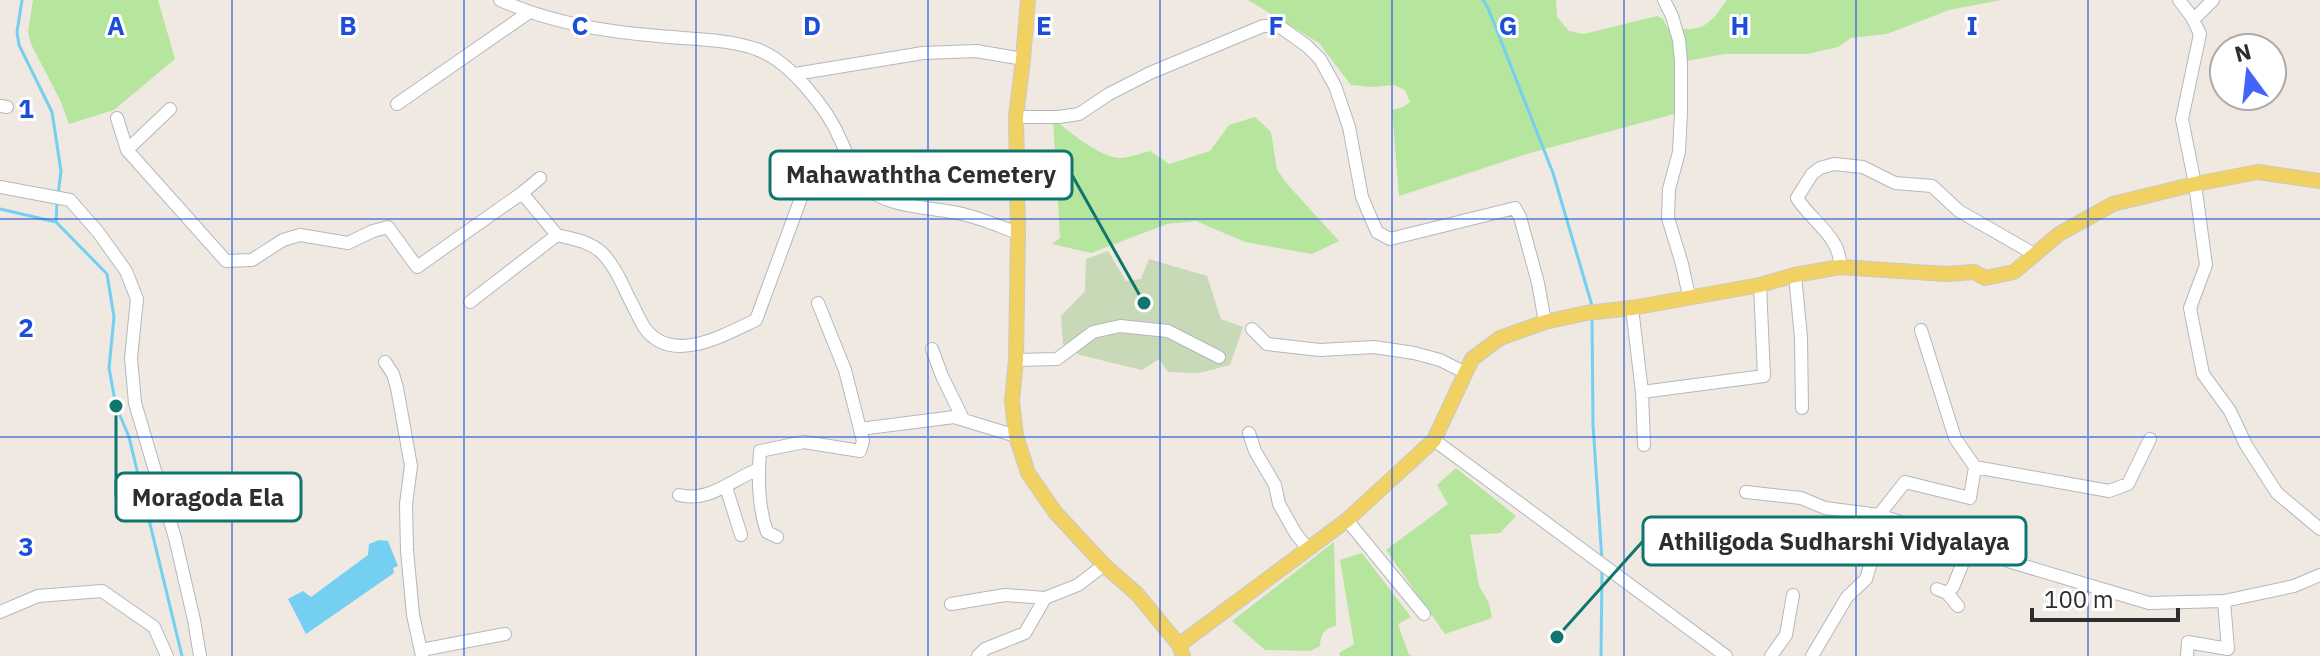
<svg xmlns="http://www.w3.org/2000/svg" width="2320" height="656" viewBox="0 0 2320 656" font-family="'IBM Plex Sans',sans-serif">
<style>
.green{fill:#b6e59e}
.cemetery{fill:#c8d9b8}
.water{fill:#75cff0}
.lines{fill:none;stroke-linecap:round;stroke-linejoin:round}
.stream{stroke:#75cff0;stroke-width:3}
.minor-casing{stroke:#b4b7c1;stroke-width:14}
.major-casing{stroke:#c9c9c9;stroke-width:16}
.minor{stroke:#fff;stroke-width:12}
.major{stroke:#f2d163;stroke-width:14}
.grid{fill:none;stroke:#1d4ed8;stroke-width:2;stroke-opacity:0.55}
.grid-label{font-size:26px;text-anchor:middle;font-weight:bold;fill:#1d4ed8;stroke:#fff;stroke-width:6;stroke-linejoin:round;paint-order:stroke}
.leader{fill:none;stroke:#0f766e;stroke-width:3}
.callout-dot{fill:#0f766e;stroke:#fff;stroke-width:3}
.callout{fill:#fff;stroke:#0f766e;stroke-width:3}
.callout-label{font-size:24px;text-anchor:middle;font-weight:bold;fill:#2e2e2e}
</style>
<rect width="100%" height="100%" fill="#efe9e1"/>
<!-- green -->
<path class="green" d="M33,0H158L175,59L114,110L69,124L61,102L31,44L28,32Z
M1248,0H1556L1557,17L1569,31L1584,34L1657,16L1663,19L1667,27C1700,33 1708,28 1727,0H2001L1949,10L1887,34L1851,38L1838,47L1808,54H1724L1681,62V112L1530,153L1399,196L1392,110L1403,107L1410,102L1405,90L1394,85L1371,87L1351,85L1319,43Z
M1255,117L1271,132L1277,170L1288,185L1339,241L1312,254L1245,242L1196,221L1167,224L1091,253L1052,244L1060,238L1053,118C1067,131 1100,157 1119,158C1129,158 1141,153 1150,151L1169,164L1210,151L1229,125Z
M1456,468L1516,516L1500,533L1470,535L1479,586L1489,603L1492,618L1445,634L1386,550L1448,504L1437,485Z
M1334,542L1336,626C1324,629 1321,633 1320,646L1310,651L1265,650L1232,621Z
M1362,553L1411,617L1398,624L1409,655L1413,656H1340L1339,653L1354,644L1340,560Z"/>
<!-- cemetery -->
<path class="cemetery" d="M1108,251L1126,281L1141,279L1149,259L1207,276L1221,319L1243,327L1230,365L1199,373L1168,372L1159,359L1142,370L1080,355L1063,344L1061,316L1085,291L1086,259Z"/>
<!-- water -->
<path class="water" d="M379,540L388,541L398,566L393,568L394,573L306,634L288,599L303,591L311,597L368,555L369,544Z"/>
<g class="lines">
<!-- stream -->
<path class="stream" d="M22,0L17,32L19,45L52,112L61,171L58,195
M1483,0L1488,8L1553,173L1591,302L1592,309
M0,209L56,222L107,274L114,317L109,368L116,406L129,437L182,656
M56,222L57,202
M1592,316L1593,424L1602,561
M1601,656L1602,568"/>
<defs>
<path id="minor" d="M500,0C550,23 605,32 659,36C688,39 729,39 756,49C789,60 828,109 841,141C848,156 854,175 867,188C889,209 938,207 966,215C983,219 1001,227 1018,233
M1664,0L1672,16L1679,40L1681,62V112L1679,152L1669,189L1668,218L1682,264L1689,296
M2179,0L2192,17L2200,34L2182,119L2195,184L2206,265L2190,308L2203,374L2230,411L2246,445L2277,493L2320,529
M2193,20L2213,0
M795,74L923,53L976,51L1023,59
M397,104L528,13
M0,106L7,107
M1016,117H1059L1079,114L1109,94L1150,73L1263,26H1279L1307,46L1320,59L1335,86L1349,127L1362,197L1377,232L1390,239L1515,208L1520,217L1538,283L1545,322
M117,118L127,150L226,261L252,260L283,240L300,235L348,243L373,231L388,227L417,267L522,193L540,178
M127,150L170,109
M0,187L70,200L98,232L126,271L137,299L131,358L135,403L175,538L194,620L200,656
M522,193L557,235
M1840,267C1842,238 1811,221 1797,198L1812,174L1820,168L1834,164L1863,167L1895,183L1932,186L1959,211L2034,254
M1795,275L1801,338L1802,408
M470,302L557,235C572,239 590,241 602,253C615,266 622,284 630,300C635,309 639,319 644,327C671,366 724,335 756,320L801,198L817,179L846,156
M818,303L845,370L860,429L954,417L1016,436
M1632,308L1642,392L1644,445
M1252,329L1267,344L1320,350L1374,347L1414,353L1440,360L1464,372
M1921,330L1955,438L1975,467L2109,491L2128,484L2150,439
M932,349L942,376L963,419
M1016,360L1057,359L1093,332L1120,326L1168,331L1219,357
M385,362L393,374L397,388L411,466L406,504L407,550L413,615L422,656
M1642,392L1764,376L1760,285
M1249,433L1255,451L1275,485L1279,504L1296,534L1308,549
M1434,440L1726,656
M726,487L741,535
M1746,492L1801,498L1825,508L1879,515L1970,545L2011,562L2149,603L2224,601L2294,586L2320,575
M679,495C709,503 732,479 759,469
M1347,520L1424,614
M777,537L767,532C758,507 758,476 760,451L804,442L860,451L863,441L860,429
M1937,589L1947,593L1953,587L1970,545
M1947,593L1958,606
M951,604L1005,595L1045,598L1078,585L1104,565
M0,612L38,596L102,591L154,627L167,656
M421,650L505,634
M978,656L985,649L1025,633L1045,598
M1771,656L1786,635L1793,595
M1812,656L1847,597L1866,579L1875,549L1879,515L1905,482L1970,498L1975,467
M2187,656L2188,642L2228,649L2224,601"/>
<path id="major" d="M1028,0L1023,59L1016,117L1018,233L1016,360L1012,401L1016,436L1028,473L1055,512L1104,565L1137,594L1179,645L1183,656
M1179,645L1347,520L1434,440L1472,359L1500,338L1545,322L1586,313L1632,308L1760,285L1795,275L1840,267L1946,274L1974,272L1985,278L2014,272L2059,234L2113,204L2195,184L2258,172L2320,181"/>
</defs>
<!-- minor casing -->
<use href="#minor" class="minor-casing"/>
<!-- major casing -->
<use href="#major" class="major-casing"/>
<!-- minor -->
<use href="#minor" class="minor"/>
<!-- major -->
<use href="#major" class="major"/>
</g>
<!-- grid -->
<path class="grid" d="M232,0V656M464,0V656M696,0V656M928,0V656M1160,0V656M1392,0V656M1624,0V656M1856,0V656M2088,0V656M0,219H2320M0,437H2320"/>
<g class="grid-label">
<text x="116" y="35">A</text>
<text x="348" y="35">B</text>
<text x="580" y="35">C</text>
<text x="812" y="35">D</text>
<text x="1044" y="35">E</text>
<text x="1276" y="35">F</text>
<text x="1508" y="35">G</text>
<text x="1740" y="35">H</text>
<text x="1972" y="35">I</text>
<text x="26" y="118">1</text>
<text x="26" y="337">2</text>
<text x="26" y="556">3</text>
</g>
<!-- callouts -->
<path class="leader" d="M1144 303L1072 175M116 406L116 497M1557 637L1643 541"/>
<g class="callout-dot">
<circle cx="1144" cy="303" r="8"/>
<circle cx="116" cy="406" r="8"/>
<circle cx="1557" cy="637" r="8"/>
</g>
<g class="callout">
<rect x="770" y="151" width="302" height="48" rx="8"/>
<rect x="116" y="473" width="185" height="48" rx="8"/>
<rect x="1643" y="517" width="383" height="48" rx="8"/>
</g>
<g class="callout-label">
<text x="921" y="183">Mahawaththa Cemetery</text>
<text x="208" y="506">Moragoda Ela</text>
<text x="1834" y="550">Athiligoda Sudharshi Vidyalaya</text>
</g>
<!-- north arrow -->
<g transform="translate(2248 72) rotate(345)"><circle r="38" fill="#ffffff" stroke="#ababab" stroke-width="2"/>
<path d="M0-6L14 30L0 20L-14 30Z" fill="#4264fb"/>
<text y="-12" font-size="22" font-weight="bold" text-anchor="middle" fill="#2e2e2e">N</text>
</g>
<!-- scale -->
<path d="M2032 608v12h146v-12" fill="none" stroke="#2e2e2e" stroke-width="4"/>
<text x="2044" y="608" font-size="24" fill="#2e2e2e" stroke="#ffffff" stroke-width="6" paint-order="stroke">100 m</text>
</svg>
